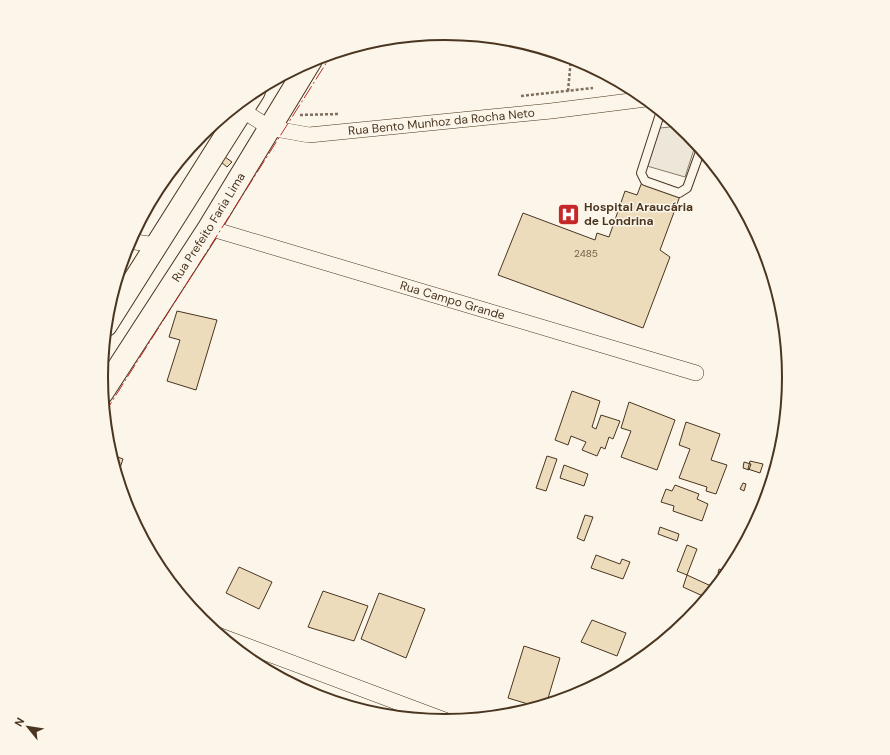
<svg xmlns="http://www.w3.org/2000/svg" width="890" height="755" viewBox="0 0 890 755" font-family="'DM Sans',sans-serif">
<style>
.parking{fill:#ede7d9;stroke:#887966}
.building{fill:#ecdcbc;stroke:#4a3520}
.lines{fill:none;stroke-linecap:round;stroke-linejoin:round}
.lane-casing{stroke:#4a3520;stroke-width:10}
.street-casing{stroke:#4a3520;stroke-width:16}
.secondary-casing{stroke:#4a3520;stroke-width:24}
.path{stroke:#7f6f5c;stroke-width:2.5;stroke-dasharray:3 2;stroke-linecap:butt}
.lane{stroke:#fbf6e9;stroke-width:8}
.street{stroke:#fbf6e9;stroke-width:15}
.secondary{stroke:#fbf6e9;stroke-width:22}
.power{stroke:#c62828;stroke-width:1;stroke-dasharray:14 3 2 3;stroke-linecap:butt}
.labels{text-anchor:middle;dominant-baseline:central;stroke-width:3;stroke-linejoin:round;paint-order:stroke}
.number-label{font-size:10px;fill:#725f47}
.street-label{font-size:12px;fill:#4a3520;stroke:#fbf6e9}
.poi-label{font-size:12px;font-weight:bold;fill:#4a3520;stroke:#fbf6e9;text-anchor:start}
.rim{fill:none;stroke:#4a3520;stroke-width:2}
</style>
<rect width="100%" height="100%" fill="#fbf6e9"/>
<!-- parking -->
<path class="parking" d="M679,126L696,143L685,177L647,166L660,128Z"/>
<!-- building -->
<path class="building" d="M225,157L232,162L227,167L221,162Z
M642,182L680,196L660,250L670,257L643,328L498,275L523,213L595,240L597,233L609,237L625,191L637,195Z
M177,311L217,320L196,390L167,381L180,340L169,337Z
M572,391L600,401L592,427L596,429L601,415L620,421L613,439L609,437L605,449L601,447L597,456L582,450L586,442L571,436L568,445L555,440Z
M629,402L675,420L657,470L621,457L631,431L621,428Z
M686,422L720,434L711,460L727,465L716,494L706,491L707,487L679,478L690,449L679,445Z
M110,454L123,459L117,477Z
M547,456L557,459L546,491L536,488Z
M750,461L763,464L760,473L748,469Z
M744,462L751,464L749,470L743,468Z
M564,465L588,474L584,486L560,478Z
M743,483L746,484L744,491L740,489Z
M675,485L699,494L697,499L708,504L702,521L673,511L674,506L661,502L666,489L672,491Z
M585,515L593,517L584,541L577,538Z
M660,527L679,534L677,541L658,534Z
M687,545L697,549L687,575L677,571Z
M596,555L620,564L622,559L630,562L623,579L591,568Z
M239,567L272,582L259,609L226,593Z
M719,569L725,571L724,575L718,573Z
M687,575L711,586L705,597L683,587Z
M323,591L368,606L354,641L308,627Z
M379,593L425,609L406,658L361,639Z
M592,620L626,633L617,656L581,642Z
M524,646L560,658L546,705L538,707L508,698Z"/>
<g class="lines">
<defs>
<path id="lane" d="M661,111L641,173L645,181L679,193L687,188L701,149"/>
<g id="street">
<path id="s1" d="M242,110L270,128L309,135L551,111L646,99"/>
<path id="s2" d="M209,228L696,373"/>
<path d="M129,241L155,245"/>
<path d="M218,635L450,722"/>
</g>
<g id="secondary">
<path d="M106,325L254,91"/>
<path id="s3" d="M102,393L209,228L311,60"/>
</g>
</defs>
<!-- lane casing -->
<use href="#lane" class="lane-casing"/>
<!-- street casing -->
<use href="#street" class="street-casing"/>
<!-- secondary casing -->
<use href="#secondary" class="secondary-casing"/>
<!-- path -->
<path class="path" d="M568,91L571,58
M521,96L593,88
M300,115L339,114"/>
<!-- lane -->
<use href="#lane" class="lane"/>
<!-- street -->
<use href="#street" class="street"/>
<!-- secondary -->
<use href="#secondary" class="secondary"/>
<!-- power -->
<path class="power" d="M104,414L332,54"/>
</g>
<!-- icons -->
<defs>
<symbol id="hospital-square" viewBox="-11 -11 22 22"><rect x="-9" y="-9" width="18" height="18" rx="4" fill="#c62828" stroke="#fbf6e9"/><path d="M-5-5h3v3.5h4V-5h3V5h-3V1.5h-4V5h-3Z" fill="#fff"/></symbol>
</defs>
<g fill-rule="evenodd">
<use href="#hospital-square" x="556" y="202" width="25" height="25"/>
</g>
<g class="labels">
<!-- number labels -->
<g class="number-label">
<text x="586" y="253">2485</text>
</g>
<!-- street labels -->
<g class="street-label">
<text stroke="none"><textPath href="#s1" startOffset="206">Rua Bento Munhoz da Rocha Neto</textPath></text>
<text stroke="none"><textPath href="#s3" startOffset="197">Rua Prefeito Faria Lima</textPath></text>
<text stroke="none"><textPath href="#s2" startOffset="254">Rua Campo Grande</textPath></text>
</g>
<!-- poi labels -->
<g class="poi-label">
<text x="584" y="207">Hospital Araucária<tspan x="584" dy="14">de Londrina</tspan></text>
</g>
</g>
<!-- crop -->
<path d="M0 0H890V755H0ZM108 377a337 337 0 1 1 674 0a337 337 0 1 1-674 0Z" fill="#fbf6e9" fill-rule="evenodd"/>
<path class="rim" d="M108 377a337 337 0 1 1 674 0a337 337 0 1 1-674 0Z"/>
<!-- north arrow -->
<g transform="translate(28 727) rotate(300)" stroke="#fbf6e9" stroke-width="3" paint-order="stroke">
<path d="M0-3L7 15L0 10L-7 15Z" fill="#4a3520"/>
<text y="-6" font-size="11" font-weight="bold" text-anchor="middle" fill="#4a3520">N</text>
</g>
</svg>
